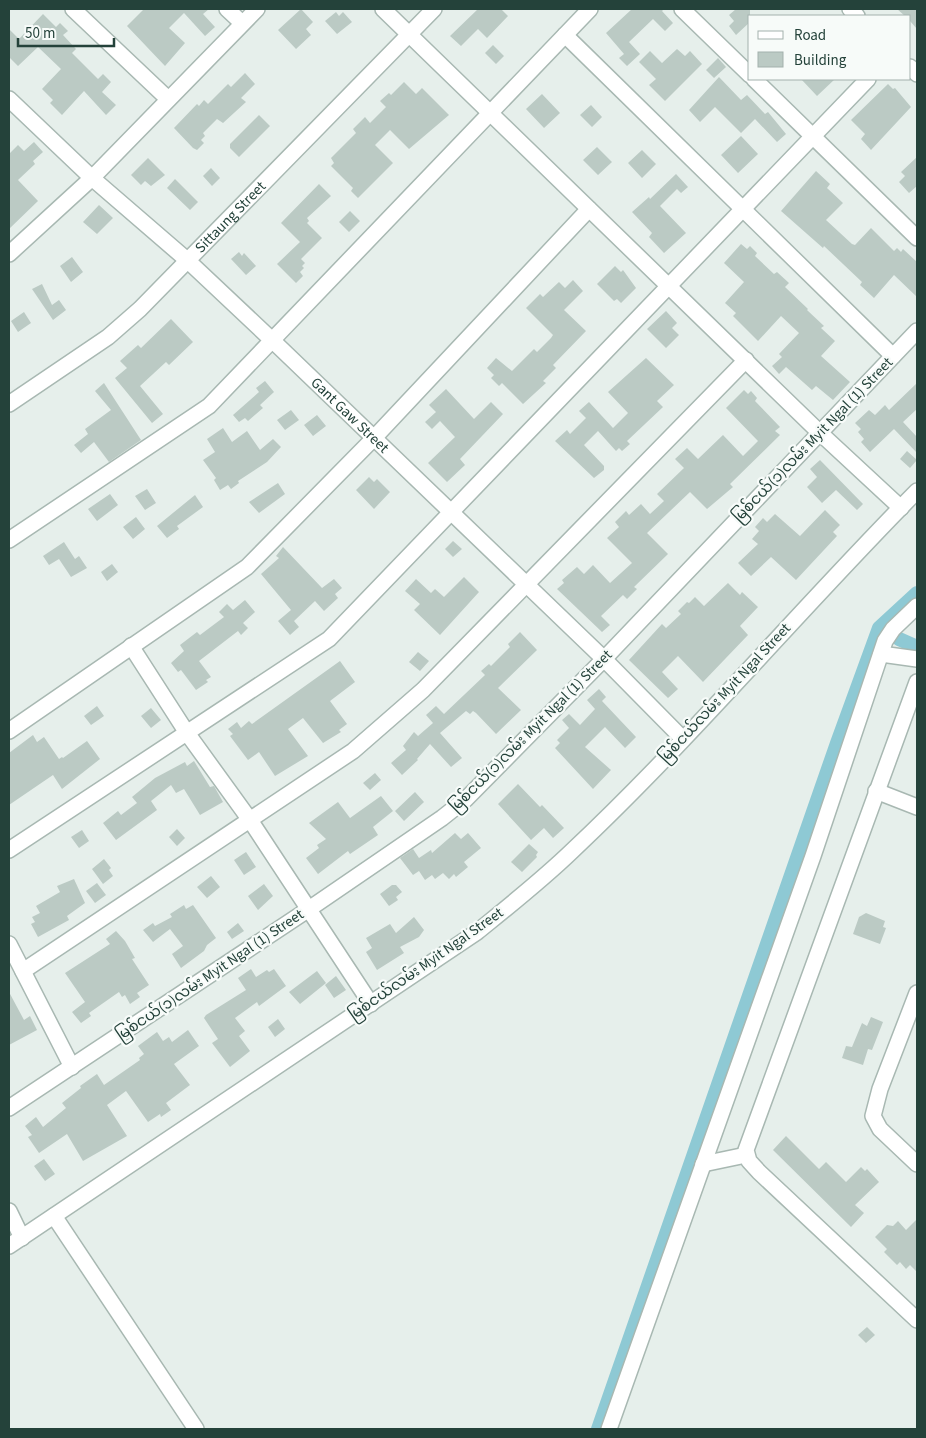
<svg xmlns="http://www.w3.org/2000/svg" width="926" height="1438" viewBox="0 0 926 1438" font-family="'Source Sans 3','Noto Sans Myanmar',sans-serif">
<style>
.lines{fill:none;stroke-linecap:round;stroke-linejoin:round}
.canal{stroke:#8ec9d4;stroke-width:14}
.building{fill:#bbcac4}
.minor-casing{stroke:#a8b8b2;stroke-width:18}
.minor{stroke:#fff;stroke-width:15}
.labels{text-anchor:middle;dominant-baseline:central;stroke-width:4.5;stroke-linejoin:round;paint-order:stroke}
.street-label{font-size:15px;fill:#24423a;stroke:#f7fbf9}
</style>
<rect width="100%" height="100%" fill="#e6efeb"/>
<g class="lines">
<!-- canal -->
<path class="canal" d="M899,639L917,647
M598,1429L837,743L879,628L917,593"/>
</g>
<!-- building -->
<path class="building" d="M144,9H209L203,14L215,27L205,36L184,13L169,28L185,43L165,66L127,26Z
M301,9L313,22L306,29L311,35L296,49L278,30Z
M478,9H501L508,16L487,38L478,29L461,46L450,36Z
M632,9H664L662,11L673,23L665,31L653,19L629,42L640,54L627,66L619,58L624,54L606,33Z
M736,9H750V22L736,35L729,26L734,21L729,15Z
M897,9H917V29L910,21V16H905Z
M336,12L339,16L343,12L352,22L337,34L325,21Z
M43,14L56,27L60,23L68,31L63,35L76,49L72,53L98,79L103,74L111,82L102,92L116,105L106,115L84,91L62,115L50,103L53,100L42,89L61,69L38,47L18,66L9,57V29L19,39Z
M493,45L504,56L496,64L485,53Z
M677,49L685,56L690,51L702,64L665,101L649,85L656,79L639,62L650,51L662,63Z
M718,58L726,67L714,78L706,70Z
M245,73L255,84L241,98L246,102L223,123L217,119L203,133L205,136L201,140L204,143L197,150L193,148L174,128L197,104L199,106L204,100L208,104L228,84L231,87Z
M719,77L741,100L747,95L765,114L768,112L786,134L777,142L755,119L741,133L715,107L700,122L689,110Z
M801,79H835L817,96Z
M404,82L416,94L422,88L449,115L409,149L390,130L375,145L393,163L358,198L351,191L353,188L331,166L334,163L331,158L356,133L353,129L365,117L370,123L386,107L380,101L389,93L391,95Z
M888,84L893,89L895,88L911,107L871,150L861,139L865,134L851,120Z
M542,94L560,113L544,128L526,109Z
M591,105L602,117L592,127L580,115Z
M259,115L270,126L239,157L230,148V144Z
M741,136L758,154L738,173L721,155Z
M34,142L43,152L33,161L35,164L18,180L38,201L9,229V154L18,145L24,151Z
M597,147L612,162L598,175L583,160Z
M642,150L656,164L642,178L628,163Z
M917,157V186L909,193L899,182L905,176L901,172Z
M148,158L165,175L151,186L145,181L141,185L131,175Z
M211,168L220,178L212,186L203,176Z
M816,171L830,184L827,188L843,203L826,220L852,244L855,245L871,228L894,251L897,248L901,252L903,249L917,262V297L894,275L874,298L860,285L862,282L824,246L823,248L781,211Z
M676,174L688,187L681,193L677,189L660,206L686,233L664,253L649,237L652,233L632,212L649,197L650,199Z
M175,179L198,202L190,210L167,188Z
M319,184L331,196L307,218L309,221L307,223L322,238L301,259L305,263L302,266L304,268L300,272L303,276L296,283L277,264L300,242L281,223Z
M99,205L113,218L97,234L83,222Z
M350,211L360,221L349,232L339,222Z
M741,244L747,249L750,246L757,253L755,256L774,274L777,272L789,283L785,287L808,309L807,310L824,326L821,328L835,341L821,356L850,382L833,400L816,386L812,390L786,367L779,374L772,366L782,357L779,354L799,333L781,316L758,341L733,316L736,313L725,303L744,282L724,263Z
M239,252L242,256L244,253L256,266L246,275L231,259Z
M72,257L83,272L71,282L60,266Z
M615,266L621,272L623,270L636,288L621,303L617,299L614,301L597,284Z
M573,280L583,291L564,310L586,331L553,365L556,368L543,381L546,383L523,404L502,383L499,386L491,378L494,375L487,368L496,358L512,371L534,349L537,352L551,338L553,335L526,308L540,294L543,297L559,282L565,288Z
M42,284L52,305L59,300L66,310L53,320L32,289Z
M666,311L677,323L672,328L679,335L666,348L647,329Z
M24,312L31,323L18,332L11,321Z
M171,319L193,342L169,365L166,362L140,386L163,414L152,423L115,378L127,368L120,361L138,345L141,348Z
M646,358L674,385L657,401L663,407L627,441L630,444L622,451L619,448L616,451L598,431L584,445L604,466V470L594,478L555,441L567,430L570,434L586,418L579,411L589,402L613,428L628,413L608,392Z
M265,381L274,392L260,405L263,408L248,421L245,418L239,422L233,415L259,392L256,388Z
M104,383L141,440L109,462L94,442L81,453L74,445L88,434L85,429L111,410L95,391Z
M917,383V409L903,422L917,437V453L894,429L870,452L861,442L864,439L858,432L861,429L855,423L869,410L875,415L885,405L889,410Z
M446,389L474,419L491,402L503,414L460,459L465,465L447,482L428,463L455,437L440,421L432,429L425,422L436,412L429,405Z
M744,390L748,394L751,391L757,398L755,401L780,427L775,431L780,435L730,484L733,487L707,509L690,492L647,533L668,554L634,587L637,589L627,599L623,595L601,616L610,625L602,632L557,589L564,583L562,580L577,567L584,574L593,565L610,583L632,563L607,538L619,527L615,522L626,511L629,515L641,504L650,514L664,501L657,494L684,468L675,459L687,448L698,459L723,435L743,456L758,441L726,408Z
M291,410L299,420L285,430L277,420Z
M317,415L326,426L313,436L304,425Z
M223,428L232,442L247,431L260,450L273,439L281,447L267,462L238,481L239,483L231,489L228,485L220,490L214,480L216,478L203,460L215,452L207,439Z
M907,451L917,460L910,468L900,459Z
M820,460L863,504L857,510L836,490L822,503L807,487L817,477L810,469Z
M369,477L374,482L377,479L390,492L374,509L356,490Z
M278,483L285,494L259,513L249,502Z
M147,489L156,503L145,510L135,496Z
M110,494L118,505L97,521L88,509Z
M195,495L203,507L177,526L179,529L167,538L157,526Z
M825,510L840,525L833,532L837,536L796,580L771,557L751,576L738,563L758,544L752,539L759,531L755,527L763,518L767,522L775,514L800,536Z
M136,517L145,529L133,539L123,527Z
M453,541L462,549L453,557L445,549Z
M64,542L75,559L79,556L87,568L71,577L59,559L49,565L43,556Z
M283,547L322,588L334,579L342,588L335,594L338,598L324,611L315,601L294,621L299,627L290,635L278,621L291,610L261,574L279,558L276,556Z
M112,564L118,572L107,581L101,572Z
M464,577L479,592L440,635L414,610L420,604L405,591L416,579L431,593L435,589L444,597Z
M728,583L740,595L742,592L758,607L740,626L748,635L703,682L678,656L662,672L678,689L668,698L629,660L662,624L666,628L681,614L678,611L687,602L689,603L695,597L704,606Z
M245,600L255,612L243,623L248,628L241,635L238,631L199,661L211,677L206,680L208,682L196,690L181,670L178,672L171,663L184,651L180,645L197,632L200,635L224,617L219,612L227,604L233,610Z
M520,632L537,650L498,688L521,710L496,734L476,713L473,711L470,714L466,711L440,733L462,758L451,767L430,744L417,759L418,760L402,775L391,763L406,750L403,746L414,732L418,736L433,723L426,715L436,706L444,714L485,675L481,671L489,664L491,666L510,647L508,644Z
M418,652L429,661L420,671L409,662Z
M340,661L355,682L330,701L347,724L339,730L341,732L323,743L303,718L288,729L308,756L275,776L259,752L248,760L230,736L233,734L228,729L237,722L241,728L249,721L252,724Z
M599,689L606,697L602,701L636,737L625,748L605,727L585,747L611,770L593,789L555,748L560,743L557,740L569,728L562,720L569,714L580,725L595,709L587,700Z
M97,706L104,716L91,725L84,716Z
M151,708L161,720L151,728L141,716Z
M33,735L37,742L44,737L59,759L62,757L63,758L87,741L100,759L62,789L53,775L9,805V753Z
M194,761L210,787L214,786L223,802L200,815L184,789L176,793L171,785L151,801L157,810L116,840L103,823L118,811L121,815L137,803L132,797L155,778L185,762L187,766Z
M375,773L381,780L370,790L363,783Z
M518,784L540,807L542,805L564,828L553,838L544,828L531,840L498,804Z
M415,792L424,802L404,821L395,811Z
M381,796L393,811L373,827L378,835L350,854L348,851L318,874L306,858L319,848L317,845L326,839L309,823L338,802L350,818Z
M177,829L185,838L177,846L169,837Z
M82,830L89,841L79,848L71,837Z
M455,833L461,839L468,833L481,848L464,862L468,867L456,877L454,874L449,879L443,873L435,879L432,875L425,880L419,871L413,875L400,858L413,849L419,858L431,850L432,853Z
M529,844L538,852L536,855L537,857L522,872L511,862Z
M246,852L256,867L244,875L234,860Z
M104,859L111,868L109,870L113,876L103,884L92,869Z
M211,876L220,887L207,898L197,887Z
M74,879L85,903L67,916L69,920L38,937L31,924L35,922L32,917L40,913L36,906L60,892L57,886Z
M97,883L106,895L95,903L86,891Z
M264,884L273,896L258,910L248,896Z
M392,885H396L402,892L396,897L398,900L389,906L380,894Z
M184,905L186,909L193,905L216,938L207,945L204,951L181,968L172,954L183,946L170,929L153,942L143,930L153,923L155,926L172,917L170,914Z
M866,913L885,921L883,927L886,928L880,944L853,934L859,917Z
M414,917L424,930L419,937L400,947L404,953L377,970L366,952L372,948L366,938L390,924L396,933Z
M238,923L244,931L232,939L227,932Z
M116,931L125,941L135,958L132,959L149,985L137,993L140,997L130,1004L125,995L122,997L119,992L89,1013L91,1016L81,1023L72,1012L85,1002L65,973L110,944L106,939Z
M251,969L256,977L267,970L269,972L274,969L286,986L259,1006L257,1002L235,1018L245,1031L239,1036L250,1051L230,1067L212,1043L218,1039L204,1018L206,1015L246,990L238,978Z
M317,971L326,983L300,1004L289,992Z
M336,976L346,990L334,998L325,985Z
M9,992L24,1020L30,1016L37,1030L9,1045Z
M871,1017L883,1022L872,1050L868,1049L863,1065L842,1058L846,1046L852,1047L862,1023L867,1026Z
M278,1019L285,1029L275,1037L268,1027Z
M188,1030L199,1046L174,1064L190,1085L166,1103L171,1110L161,1117L160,1114L148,1122L126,1091L107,1105L127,1136L83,1161L67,1134L39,1153L28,1137L32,1135L25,1126L36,1117L43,1127L66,1108L62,1103L81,1088L80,1086L97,1074L104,1085L140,1060L139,1058L144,1054L138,1046L157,1032L163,1041L169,1037L172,1042Z
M786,1136L819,1169L826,1162L846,1182L861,1167L865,1171L867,1169L879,1182L855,1205L864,1213L851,1227L773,1150Z
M44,1159L55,1174L45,1181L34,1166Z
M917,1219V1272L910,1265L906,1269L900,1262L897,1265L884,1252L887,1249L875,1237L887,1225L893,1226L898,1221L906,1230Z
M867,1327L875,1335L866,1343L858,1335Z"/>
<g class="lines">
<defs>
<g id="minor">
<path d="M73,9L168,99"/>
<path d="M227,9L242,23"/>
<path d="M383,9L819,432L901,508"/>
<path d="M682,9L750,75"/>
<path d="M850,9L857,16"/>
<path d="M565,35L893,356"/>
<path d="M910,67L917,74"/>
<path d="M754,79L917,238"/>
<path id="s1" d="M9,99L92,178L187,260L273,341L604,659L683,739"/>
<path d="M9,254L92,178L257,9"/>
<path id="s2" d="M9,404L108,337L140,309L434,9"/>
<path d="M9,540L209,406L590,9"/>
<path d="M131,646L187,733L250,820L371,1004"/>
<path d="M881,654L917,659"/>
<path d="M917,682L746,1150L749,1161L759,1172L917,1320"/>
<path d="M9,731L247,567L373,439L589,209"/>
<path d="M876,791L917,807"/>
<path d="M9,850L329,639L868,79"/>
<path d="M9,944L72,1067"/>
<path d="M23,971L353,751L423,690L746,360"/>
<path d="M917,993L880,1089L873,1116L880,1129L917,1164"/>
<path d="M9,1108L309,909L442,818L466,799L604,659L917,331"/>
<path d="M703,1164L746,1155"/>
<path d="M9,1211L22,1238"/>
<path d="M54,1216L196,1429"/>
<path d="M9,1246L477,932C509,906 542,880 572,851C693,737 800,609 917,491"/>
<path d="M609,1429L813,856L885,641L893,629L917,606"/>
</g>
</defs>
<!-- minor casing -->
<use href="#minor" class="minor-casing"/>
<!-- minor -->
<use href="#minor" class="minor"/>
</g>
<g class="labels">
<!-- street labels -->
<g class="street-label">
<text stroke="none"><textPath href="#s2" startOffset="291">Sittaung Street</textPath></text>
<text stroke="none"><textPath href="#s1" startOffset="465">Gant Gaw Street</textPath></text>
<text transform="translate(813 440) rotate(-46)">မြစ်ငယ်(၁)လမ်း Myit Ngal (1) Street</text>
<text transform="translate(725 693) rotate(-47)">မြစ်ငယ်လမ်း Myit Ngal Street</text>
<text transform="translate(531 731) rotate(-45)">မြစ်ငယ်(၁)လမ်း Myit Ngal (1) Street</text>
<text transform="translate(426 964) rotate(-35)">မြစ်ငယ်လမ်း Myit Ngal Street</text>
<text transform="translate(210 975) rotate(-34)">မြစ်ငယ်(၁)လမ်း Myit Ngal (1) Street</text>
</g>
</g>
<!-- border -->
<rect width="926" height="1438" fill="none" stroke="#24423a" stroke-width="20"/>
<!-- legend -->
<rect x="748" y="15" width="162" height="65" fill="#f7fbf9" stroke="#a3b1ad"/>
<rect x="758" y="31" width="25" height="8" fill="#ffffff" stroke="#a3b1ad"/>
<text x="794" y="40" font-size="15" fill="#24423a">Road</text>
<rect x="758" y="52" width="25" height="15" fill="#bbcac4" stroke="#a3b1ad"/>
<text x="794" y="65" font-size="15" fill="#24423a">Building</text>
<!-- scale -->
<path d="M18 38v8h96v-8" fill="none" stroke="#24423a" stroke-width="2.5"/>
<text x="25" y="38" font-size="15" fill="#24423a" stroke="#f7fbf9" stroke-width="4" paint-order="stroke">50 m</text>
</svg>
